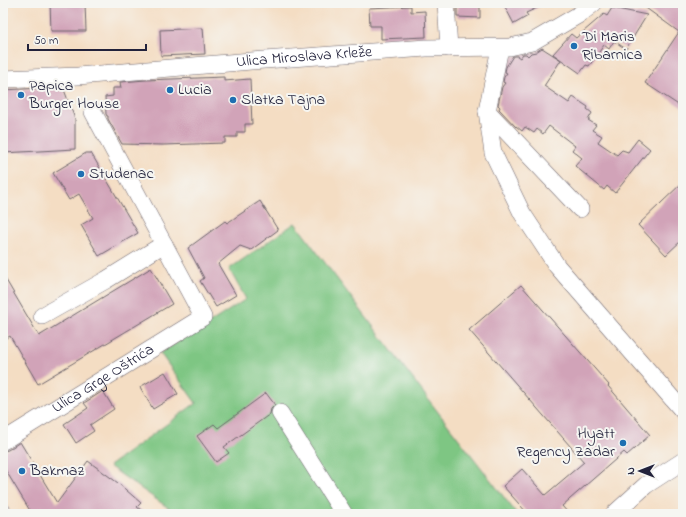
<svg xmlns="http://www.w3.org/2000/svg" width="686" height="517" viewBox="0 0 686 517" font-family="'Indie Flower',sans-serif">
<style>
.green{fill:#7ec683;stroke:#50745f}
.building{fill:#d1a3b8}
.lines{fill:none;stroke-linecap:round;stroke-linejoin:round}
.minor-casing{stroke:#6c636b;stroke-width:18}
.minor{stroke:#fff;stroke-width:17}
.poi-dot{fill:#1f6fb2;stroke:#f6f6f2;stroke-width:1.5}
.labels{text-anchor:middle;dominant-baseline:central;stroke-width:4;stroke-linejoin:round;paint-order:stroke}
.poi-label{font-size:16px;fill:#22223b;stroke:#f6f6f2;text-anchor:start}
.street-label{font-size:16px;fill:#22223b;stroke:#f6f6f2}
</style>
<rect width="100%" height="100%" fill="#f6f6f2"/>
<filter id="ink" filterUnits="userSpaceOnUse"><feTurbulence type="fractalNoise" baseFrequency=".025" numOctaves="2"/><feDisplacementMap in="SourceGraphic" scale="8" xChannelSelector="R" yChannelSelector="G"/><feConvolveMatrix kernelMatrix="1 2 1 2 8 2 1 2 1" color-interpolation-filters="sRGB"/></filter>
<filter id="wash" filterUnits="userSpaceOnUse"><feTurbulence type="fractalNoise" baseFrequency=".012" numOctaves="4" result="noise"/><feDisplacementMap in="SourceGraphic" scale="16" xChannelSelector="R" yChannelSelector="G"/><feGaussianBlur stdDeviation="0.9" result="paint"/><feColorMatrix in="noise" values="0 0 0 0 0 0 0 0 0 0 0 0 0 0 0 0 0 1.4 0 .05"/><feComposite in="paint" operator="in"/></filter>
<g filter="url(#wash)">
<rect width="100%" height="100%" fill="#f4ddc3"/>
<!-- green -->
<path class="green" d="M295,223L431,403L517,514H177L109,466L196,403L160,353L214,320L246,299L229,269Z"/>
<g id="blocks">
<!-- building -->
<path class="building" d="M50,3H85L86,31H51Z
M457,3H480V18L457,17Z
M503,3H548L526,13L528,16L514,24Z
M639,3H683V108L645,83L679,32Z
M411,6V12L425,11L426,37L381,39V26H370L369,8Z
M612,8L647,15L626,49L614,41L609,49L604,45L589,66L586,65L580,73L553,54L571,34L576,38L604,14L607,16Z
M203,28L205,54L161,56L160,30Z
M542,48L561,60L544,86L569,103L573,97L588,107L587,109L592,113L588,120L596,125L592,130L602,136L598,142L617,155L622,150L628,152L638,139L650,149L615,193L607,186L604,190L575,166L582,158L572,150L575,146L549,126L543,134L537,129L534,133L525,127L522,131L516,126V127L499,109L500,107L498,105L502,87L505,83L503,82L504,77L507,73L505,72L506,67L513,56H517L520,58L523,54H526L528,56L531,53L536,52Z
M224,77V81L250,79L252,124H245V132H237V137H225V143L163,145L122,144L108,119V116H107L106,114L105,97L113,96V88H121L120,82L146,80Z
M63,87L75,119V149L3,153V90Z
M86,153H91L138,233L99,256L81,225L93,218L79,194L69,200L53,173Z
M683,182V239L666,255L638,225Z
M260,201L278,230L251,250L240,246L218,264L236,295L216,307L200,281L204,278L188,248L225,221L227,223Z
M151,268L172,304L38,384L10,336L3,340V275L39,336Z
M521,285L609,385L608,386L650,435L627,455L624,452L562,506L569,514H528L503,486L522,469L545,495L584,462L469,330Z
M165,372L178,394L153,409L140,387Z
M103,391L114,409L90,425L94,431L76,443L64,424L88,408L84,403Z
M266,393L275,405L271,409L270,414L224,447L229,453L216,462L197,436L214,424L218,428Z
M20,442L57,503L88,461L118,483L141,503L137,507L146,514H32L3,466V451L8,450Z"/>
</g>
</g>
<g filter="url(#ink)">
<use href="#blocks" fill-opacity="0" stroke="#6c636b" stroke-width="1"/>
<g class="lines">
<defs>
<g id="minor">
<path d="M446,3L449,48"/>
<path d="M500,48L487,111L580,209"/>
<path id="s1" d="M3,79L78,76L251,61L426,48L510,47L532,42L580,14L594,3"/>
<path d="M487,111L493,153L522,213L557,266L683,411"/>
<path d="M42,316L106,280L164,244"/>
<path d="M280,413L344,514"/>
<path id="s2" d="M3,441L203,317L93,112"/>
<path d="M3,512L4,514"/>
<path d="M614,514L646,485L683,461"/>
</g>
</defs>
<!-- minor casing -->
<use href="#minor" class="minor-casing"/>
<!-- minor -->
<use href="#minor" class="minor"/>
</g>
</g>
<!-- markers -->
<g class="poi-dot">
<circle cx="574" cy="46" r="4"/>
<circle cx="170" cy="90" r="4"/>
<circle cx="21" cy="95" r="4"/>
<circle cx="233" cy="100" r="4"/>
<circle cx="81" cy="174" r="4"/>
<circle cx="623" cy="443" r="4"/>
<circle cx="22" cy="471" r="4"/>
</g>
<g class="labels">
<!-- poi labels -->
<g class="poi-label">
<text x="582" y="37">Di Maris<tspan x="582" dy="18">Ribarnica</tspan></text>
<text x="29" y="86">Papica<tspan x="29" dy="18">Burger House</tspan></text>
<text x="178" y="90">Lucia</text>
<text x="241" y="100">Slatka Tajna</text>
<text x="89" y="174">Studenac</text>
<text x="615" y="434" text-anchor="end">Hyatt<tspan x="615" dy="18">Regency Zadar</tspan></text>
<text x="30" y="471">Bakmaz</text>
</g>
<!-- street labels -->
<g class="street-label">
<text stroke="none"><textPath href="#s1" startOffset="302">Ulica Miroslava Krleže</textPath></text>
<text stroke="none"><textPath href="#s2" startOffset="118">Ulica Grge Oštrića</textPath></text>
</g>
</g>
<!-- margin -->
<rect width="686" height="517" fill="none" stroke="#f6f6f2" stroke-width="16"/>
<!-- north arrow -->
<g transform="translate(640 471) rotate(270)" stroke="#f6f6f2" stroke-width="3" paint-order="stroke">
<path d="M0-3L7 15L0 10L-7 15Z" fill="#22223b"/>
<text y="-6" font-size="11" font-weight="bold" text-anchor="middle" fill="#22223b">N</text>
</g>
<!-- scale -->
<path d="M28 44v6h118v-6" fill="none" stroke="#22223b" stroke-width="2"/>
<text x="34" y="44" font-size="12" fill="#22223b" stroke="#f6f6f2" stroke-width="3" paint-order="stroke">50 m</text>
</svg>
